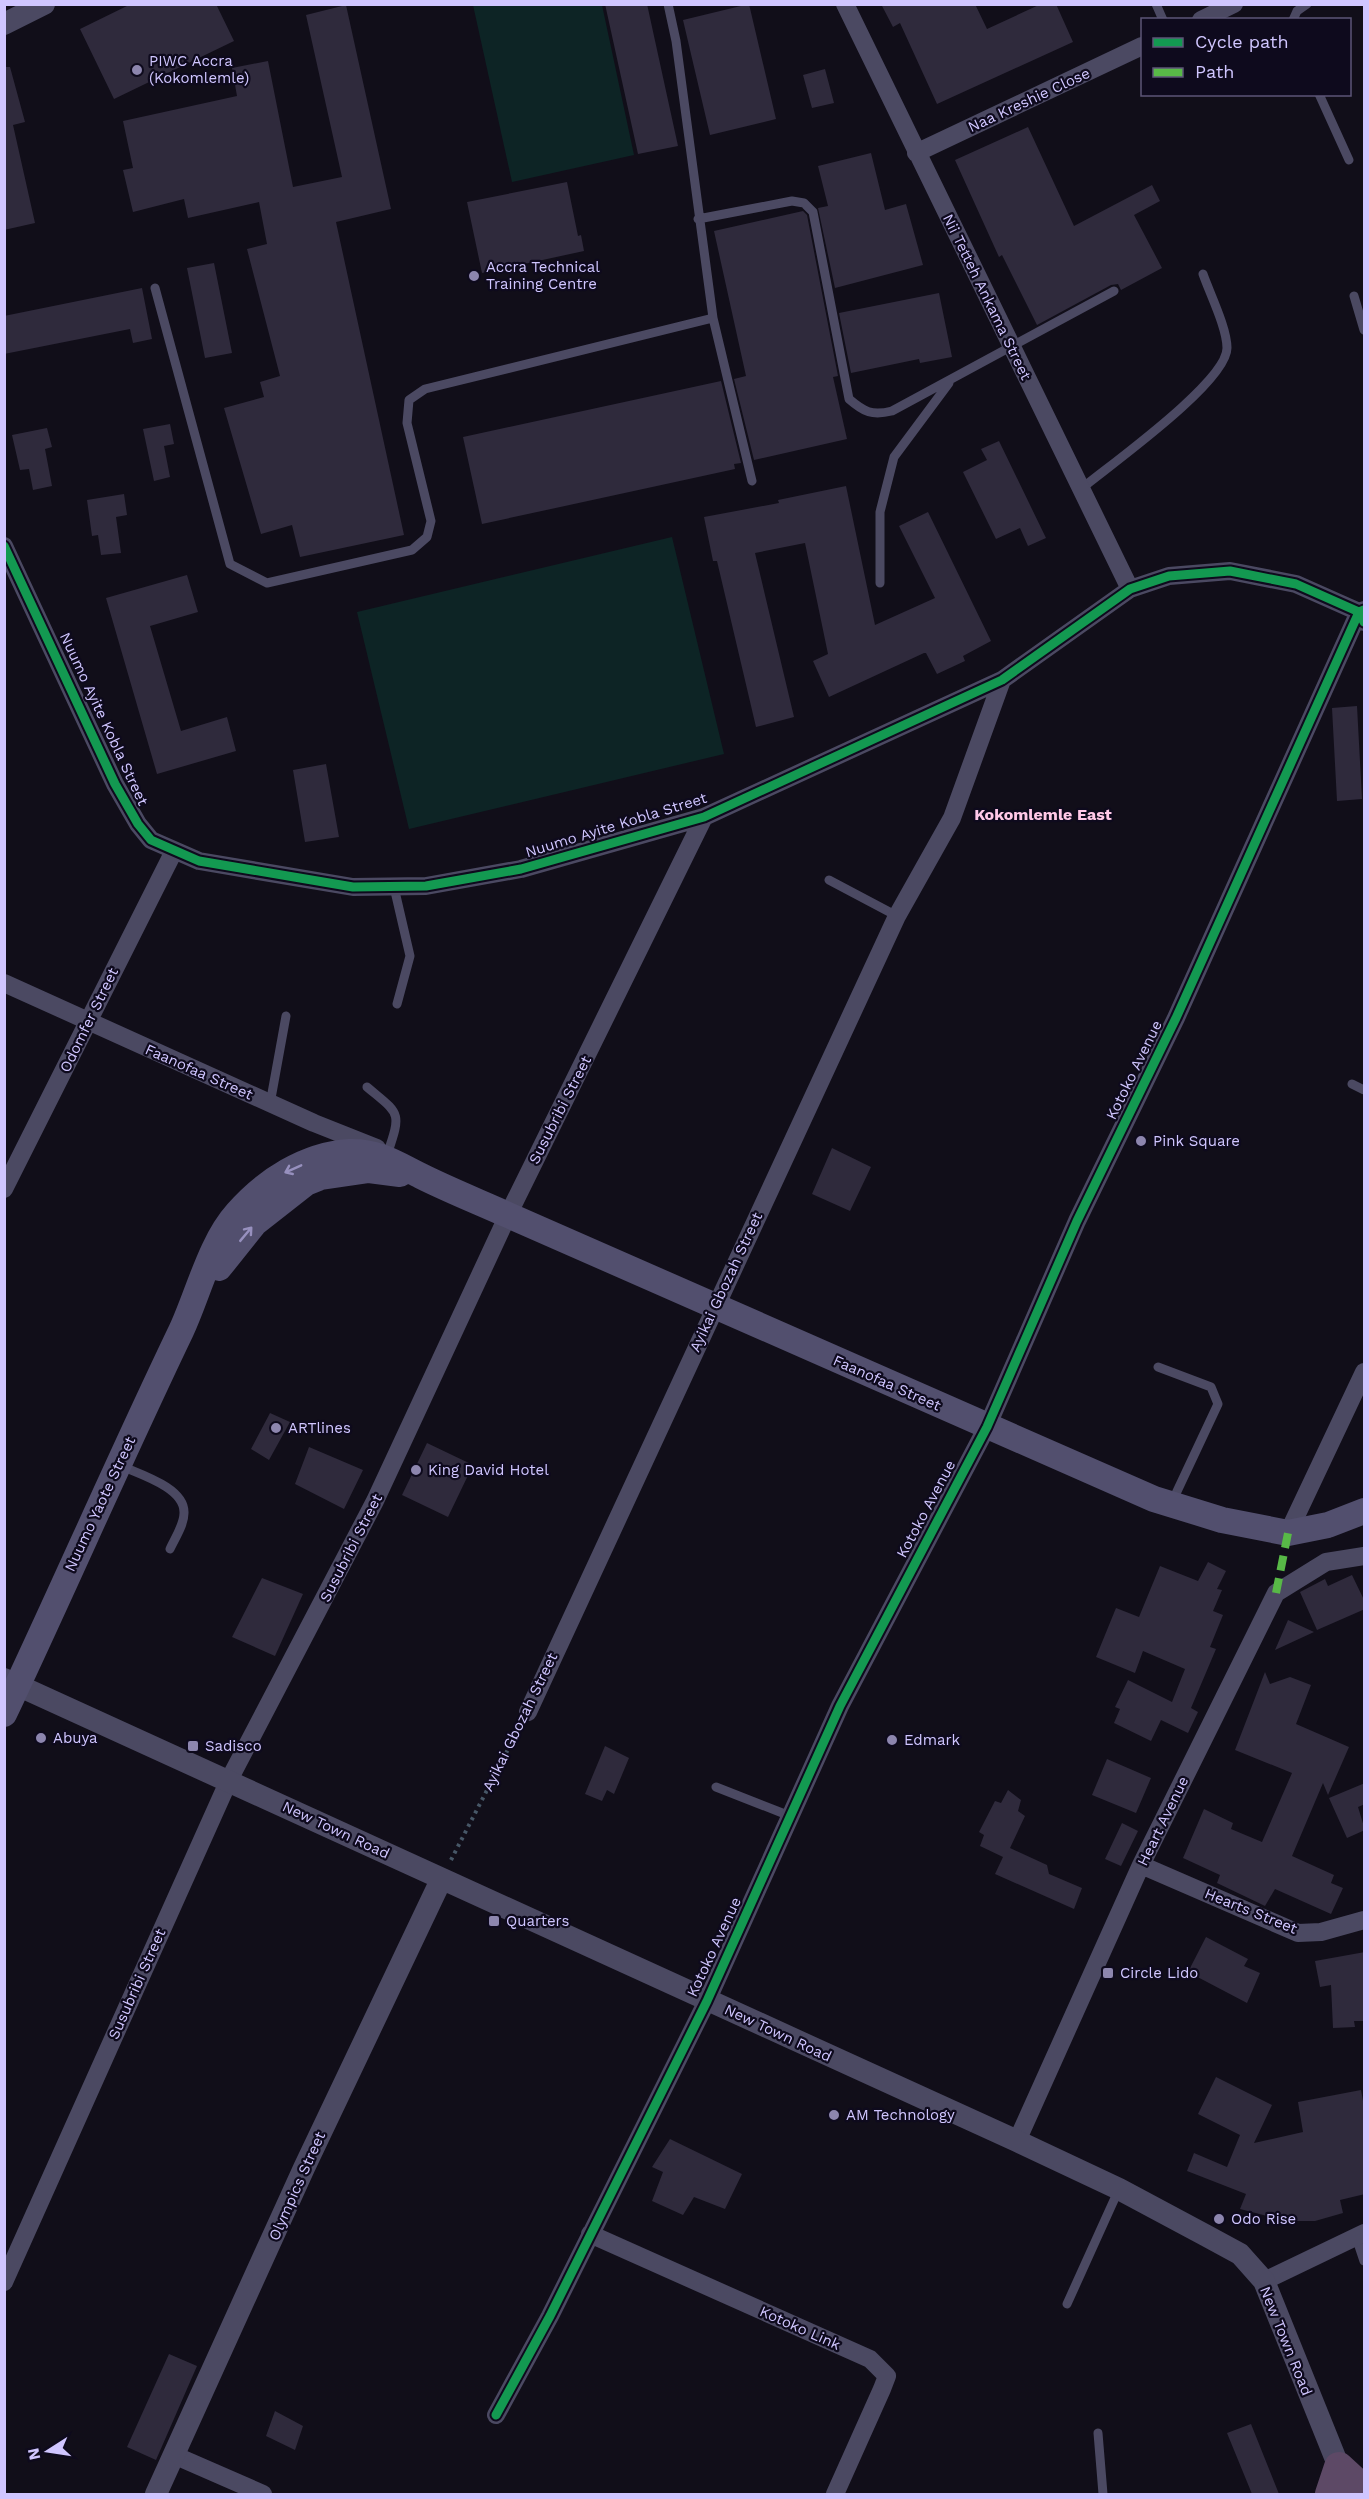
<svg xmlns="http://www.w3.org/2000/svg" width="1369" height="2499" viewBox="0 0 1369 2499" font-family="'Work Sans',sans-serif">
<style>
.green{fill:#0d2425}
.building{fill:#2f2a3c}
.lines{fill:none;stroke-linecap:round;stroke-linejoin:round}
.path{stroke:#475767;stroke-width:4;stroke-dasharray:3 4.5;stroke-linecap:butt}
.service{stroke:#4b4962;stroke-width:9}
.minor{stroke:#4b4962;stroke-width:18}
.tertiary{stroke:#4b4962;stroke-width:22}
.secondary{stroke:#524f6e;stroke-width:26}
.trunk{stroke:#5d4966;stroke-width:30}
.quiet{stroke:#58b947;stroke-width:8;stroke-dasharray:15 8;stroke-linecap:butt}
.cycleway-casing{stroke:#0e0a1d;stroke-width:13}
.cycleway{stroke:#139951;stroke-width:9}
.oneway{stroke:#9790be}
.poi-dot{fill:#8d86ae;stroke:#0e0a1d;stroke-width:2}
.labels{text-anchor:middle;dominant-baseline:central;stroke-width:4.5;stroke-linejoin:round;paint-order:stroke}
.poi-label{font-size:15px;fill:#d0c6ff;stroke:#0e0a1d;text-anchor:start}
.street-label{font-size:15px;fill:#d0c6ff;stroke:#0e0a1d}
.neighbourhood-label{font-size:16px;font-weight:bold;fill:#ffc8e8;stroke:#0e0a1d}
</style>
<rect width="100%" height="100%" fill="#110e19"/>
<!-- green -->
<path class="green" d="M473,5H602L634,155L512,182Z
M672,537L724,754L409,829L357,612Z"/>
<!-- building -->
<path class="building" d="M131,4H216L234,41L114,99L80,29Z
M605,4H647L678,146L638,154Z
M749,4L776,119L710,135L683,20Z
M881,4H975L987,29L1041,4H1056L1073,42L937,104L900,23L893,27Z
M346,5L391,209L336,222L404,535L300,557L292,525L261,534L224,408L264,397L260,382L280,376L247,249L267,244L259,202L188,218L184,199L133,212L123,170L133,168L123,121L237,96L232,68L268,61L293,187L342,177L306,15Z
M4,67H10L25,122L13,125L35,223L4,230Z
M825,69L834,103L812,108L803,75Z
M1028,127L1074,226L1152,185L1160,201L1134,215L1162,268L1121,290L1118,284L1111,285L1037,325L1002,255L999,257L955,160Z
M871,153L885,210L906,204L923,265L835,288L818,208L828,206L818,166Z
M567,182L578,236L581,235L584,251L482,273L467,202Z
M803,211L807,215L838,376L833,377L847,439L754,460L734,379L746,376L714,231Z
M214,263L232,353L205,358L187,268Z
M142,288L152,339L133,343L130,329L4,354V316Z
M939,293L952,357L920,363L919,359L851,373L839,313Z
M721,381L741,463L734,464L735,469L482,524L463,437Z
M170,424L174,444L164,446L170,477L154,481L143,429Z
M47,428L52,447L45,449L52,486L33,490L29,469L20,470L12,435Z
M999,441L1046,538L1028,546L1020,528L996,539L963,472L987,460L981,449Z
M846,486L875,625L935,598L899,526L928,512L991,641L963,656L965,661L937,674L926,653H924L829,697L813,661L828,654L805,543L755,553L794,717L756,727L717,561H713L704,517L779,503L778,500Z
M124,494L127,515L116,517L121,553L101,555L98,535L92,536L87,500Z
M187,575L198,612L150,626L181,731L227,717L236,751L157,774L106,598Z
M1357,706L1362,799L1337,801L1332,708Z
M326,764L339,837L305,842L293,770Z
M832,1148L871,1167L850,1211L812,1194Z
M270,1413L290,1422L269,1460L251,1449Z
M427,1443L473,1465L448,1517L402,1495Z
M309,1447L363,1470L344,1509L295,1484Z
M1208,1562L1226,1571L1217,1589L1222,1590L1213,1611L1223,1615L1210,1647L1216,1649L1191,1708L1198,1712L1188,1733L1161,1720L1151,1741L1114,1723L1120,1709L1115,1707L1128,1680L1172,1702L1185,1669L1143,1651L1135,1673L1096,1657L1116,1608L1139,1617L1160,1566L1198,1581Z
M1352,1575L1365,1602V1609L1317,1630L1300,1592L1325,1579L1328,1586Z
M262,1578L303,1594L275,1656L232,1637Z
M1288,1620L1314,1632L1275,1650Z
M1265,1672L1270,1684L1290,1677L1311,1685L1296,1724L1349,1747L1328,1795L1323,1783L1292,1856L1334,1875L1331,1883L1343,1888L1331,1914L1275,1889L1265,1906L1217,1883L1220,1875L1183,1858L1204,1809L1233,1823L1231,1829L1262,1842L1292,1773L1235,1750Z
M605,1746L629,1758L614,1794L607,1790L602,1801L585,1794Z
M1107,1759L1151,1778L1136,1813L1092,1795Z
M1365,1783V1804L1358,1807L1365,1830L1347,1838L1329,1798Z
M1008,1790L1021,1800L1018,1811L1025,1816L1010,1848L1047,1865L1049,1874L1082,1888L1074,1909L995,1874L1003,1857L980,1846L984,1835L979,1832L995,1801L1001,1803Z
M1122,1823L1138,1831L1121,1866L1105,1859Z
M1206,1937L1248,1959L1244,1966L1260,1973L1247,2003L1188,1972Z
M1365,1952V2021H1354L1355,2027L1333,2028L1331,1985L1320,1987L1315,1961Z
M1216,2077L1272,2105L1254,2143L1303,2132L1298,2102L1361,2090L1365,2112V2194L1340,2200L1343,2213L1315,2221H1286L1240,2209L1246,2194L1187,2171L1194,2153L1227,2167L1240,2135L1198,2114Z
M670,2139L742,2174L725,2209L694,2197L683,2215L652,2201L663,2172L652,2167Z
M169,2354L197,2366L156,2460L127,2447Z
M275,2411L303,2426L295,2450L266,2436Z
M1251,2424L1279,2494H1252L1227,2433Z"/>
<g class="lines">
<!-- path -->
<path class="path" d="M451,1860L519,1728"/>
<!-- service -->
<path class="service" d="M1156,4L1163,20
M1293,20L1297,11L1307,4
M1319,94L1349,160
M698,219L792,201L804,203L813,212L849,399C864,412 872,416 892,411L1114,291
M155,288L230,564L267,583L412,550L427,537L431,521L407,423L409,400L425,389L713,318L676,41L668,4
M1354,296L1364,330
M713,318L752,481
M1081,489C1110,465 1227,382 1227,348C1227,328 1210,294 1203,274
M880,583V512L894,457L949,383
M829,880L897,916
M394,887L410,956L397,1004
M1352,1084L1364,1090
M367,1087C399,1114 402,1111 388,1152
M270,1104L286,1016
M1158,1367L1211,1387L1218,1404L1172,1502
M119,1465C138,1474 185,1487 184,1513C184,1525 175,1538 170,1549
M716,1787L790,1816
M1356,2237L1364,2261
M1067,2304L1119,2189
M1098,2433L1103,2494"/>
<!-- minor -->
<path class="minor" d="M845,4L1130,589
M1201,20L1234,4
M916,153L1142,46
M4,546L115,784L138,824L151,840L199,861L353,887L426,886L521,869L704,817L1002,680L1130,589L1169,576L1230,571L1296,584L1359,612L1364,622
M4,983L314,1123L377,1148
M4,1189L174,851
M1288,1533L1364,1372
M528,1712L897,916L952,818L1002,680
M1141,1865L1298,1933L1321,1932L1364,1920
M1017,2141L1141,1865L1276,1593L1326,1562L1364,1556
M590,2234L870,2359L887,2376L882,2389L835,2494
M1264,2281L1364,2233
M4,2282L229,1780L375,1501L508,1215L704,817
M496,2415L550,2316L707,2001L840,1706L987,1427L1077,1221L1176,1018L1359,612L1364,610
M176,2456L263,2494"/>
<!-- tertiary -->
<path class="tertiary" d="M4,24L44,4
M4,1679L1017,2141L1119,2189L1205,2235L1240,2254L1264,2281L1345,2482
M156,2494L304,2168L441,1880"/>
<!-- secondary -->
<path class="secondary" d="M219,1268L255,1223L306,1183L321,1177L369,1170L400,1174
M4,1714C64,1587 120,1458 181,1331C198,1295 210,1243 237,1213C265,1181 305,1155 349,1152C378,1151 397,1164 421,1176C449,1190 479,1202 508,1215L1154,1499L1222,1520L1288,1533L1328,1525L1364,1511"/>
<!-- trunk -->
<path class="trunk" d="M1330,2494L1339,2467L1364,2490"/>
<!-- quiet -->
<path class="quiet" d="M1276,1593L1288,1533"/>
<defs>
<path id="cycleway" d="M4,546L115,784L138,824L151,840L199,861L353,887L426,886L521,869L704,817L1002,680L1130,589L1169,576L1230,571L1296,584L1359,612L1364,622
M496,2415L550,2316L707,2001L840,1706L987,1427L1077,1221L1176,1018L1359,612L1364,610"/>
</defs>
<!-- cycleway casing -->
<use href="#cycleway" class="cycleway-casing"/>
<!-- cycleway -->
<use href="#cycleway" class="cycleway"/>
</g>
<!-- one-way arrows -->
<defs><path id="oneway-shaft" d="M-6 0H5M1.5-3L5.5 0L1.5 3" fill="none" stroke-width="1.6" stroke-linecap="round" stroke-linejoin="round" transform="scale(1.5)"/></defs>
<g class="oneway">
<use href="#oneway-shaft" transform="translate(293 1169) rotate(156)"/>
<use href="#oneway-shaft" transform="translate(246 1234) rotate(-50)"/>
</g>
<!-- markers -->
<g class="poi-dot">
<circle cx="137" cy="70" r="6"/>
<circle cx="474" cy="276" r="6"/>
<circle cx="1141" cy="1141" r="6"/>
<circle cx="276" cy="1428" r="6"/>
<circle cx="416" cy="1470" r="6"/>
<circle cx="41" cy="1738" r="6"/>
<circle cx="892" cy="1740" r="6"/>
<rect x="187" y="1740" width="12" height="12" rx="3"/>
<rect x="488" y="1915" width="12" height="12" rx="3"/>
<rect x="1102" y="1967" width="12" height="12" rx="3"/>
<circle cx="834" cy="2115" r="6"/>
<circle cx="1219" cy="2219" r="6"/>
</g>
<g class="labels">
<!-- poi labels -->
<g class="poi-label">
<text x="149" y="61">PIWC Accra<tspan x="149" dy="17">(Kokomlemle)</tspan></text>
<text x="486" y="267">Accra Technical<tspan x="486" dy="17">Training Centre</tspan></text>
<text x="1153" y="1141">Pink Square</text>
<text x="288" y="1428">ARTlines</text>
<text x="428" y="1470">King David Hotel</text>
<text x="53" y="1738">Abuya</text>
<text x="904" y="1740">Edmark</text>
<text x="205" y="1746">Sadisco</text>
<text x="506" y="1921">Quarters</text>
<text x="1120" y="1973">Circle Lido</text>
<text x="846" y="2115">AM Technology</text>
<text x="1231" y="2219">Odo Rise</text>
</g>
<!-- street labels -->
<g class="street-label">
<text transform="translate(1029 100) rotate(-25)">Naa Kreshie Close</text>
<text transform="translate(987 297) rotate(64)">Nii Tetteh Ankama Street</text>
<text transform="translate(104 719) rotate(65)">Nuumo Ayite Kobla Street</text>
<text transform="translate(616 825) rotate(-17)">Nuumo Ayite Kobla Street</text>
<text transform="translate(89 1020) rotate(-64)">Odomfer Street</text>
<text transform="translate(1134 1070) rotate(-64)">Kotoko Avenue</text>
<text transform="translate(199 1072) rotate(24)">Faanofaa Street</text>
<text transform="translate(560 1110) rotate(-63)">Susubribi Street</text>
<text transform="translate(726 1282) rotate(-65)">Ayikai Gbozah Street</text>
<text transform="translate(887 1383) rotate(24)">Faanofaa Street</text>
<text transform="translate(100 1504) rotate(-65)">Nuumo Yaote Street</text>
<text transform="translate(926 1509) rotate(-62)">Kotoko Avenue</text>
<text transform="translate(351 1548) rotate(-63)">Susubribi Street</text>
<text transform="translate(520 1722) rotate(-64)">Ayikai Gbozah Street</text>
<text transform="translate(1163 1821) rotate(-64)">Heart Avenue</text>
<text transform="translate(336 1830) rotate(25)">New Town Road</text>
<text transform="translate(1251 1911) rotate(22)">Hearts Street</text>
<text transform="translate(714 1947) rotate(-65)">Kotoko Avenue</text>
<text transform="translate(137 1984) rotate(-66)">Susubribi Street</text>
<text transform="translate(778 2033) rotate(25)">New Town Road</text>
<text transform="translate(297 2186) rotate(-66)">Olympics Street</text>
<text transform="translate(800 2328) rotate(24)">Kotoko Link</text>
<text transform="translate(1286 2341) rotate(68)">New Town Road</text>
</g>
<!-- neighbourhood labels -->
<g class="neighbourhood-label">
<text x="1043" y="814">Kokomlemle East</text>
</g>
</g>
<!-- border -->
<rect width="1369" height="2499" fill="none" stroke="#d0c6ff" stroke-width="12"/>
<!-- legend -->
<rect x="1141" y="18" width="210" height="78" fill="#0e0a1d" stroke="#5c5577" stroke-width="1.5"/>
<rect x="1153" y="38" width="30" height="9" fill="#139951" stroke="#5c5577" stroke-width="1.5"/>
<text x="1195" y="48" font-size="18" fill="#d0c6ff">Cycle path</text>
<rect x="1153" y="68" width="30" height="9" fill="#58b947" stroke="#5c5577" stroke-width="1.5"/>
<text x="1195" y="78" font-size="18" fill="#d0c6ff">Path</text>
<!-- north arrow -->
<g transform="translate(48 2451) rotate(258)" stroke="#0e0a1d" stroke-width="4.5" paint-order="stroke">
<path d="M0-4.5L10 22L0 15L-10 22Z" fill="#d0c6ff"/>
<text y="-9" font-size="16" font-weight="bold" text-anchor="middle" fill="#d0c6ff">N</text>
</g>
</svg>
